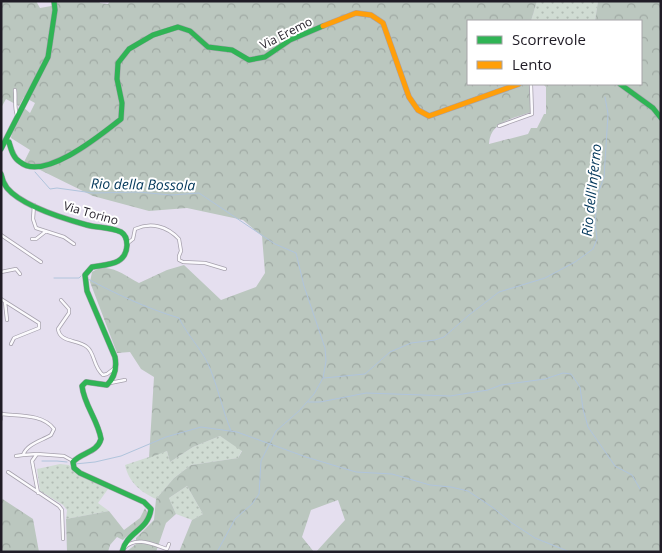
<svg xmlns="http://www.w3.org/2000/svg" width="662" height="553" viewBox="0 0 662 553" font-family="'Open Sans',sans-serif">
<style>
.grass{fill:url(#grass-dots)}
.forest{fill:url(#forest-crowns)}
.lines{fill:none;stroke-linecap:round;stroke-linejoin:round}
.stream{stroke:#b0c4dc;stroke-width:1}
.street-casing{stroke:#a6a1ad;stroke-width:4}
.fast-casing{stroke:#a6a1ad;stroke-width:6}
.slow-casing{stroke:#a6a1ad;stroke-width:6}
.street{stroke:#fbfafd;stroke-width:2.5}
.fast{stroke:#30b455;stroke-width:5}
.slow{stroke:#ff9f0a;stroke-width:5}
.labels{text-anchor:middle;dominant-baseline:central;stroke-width:4;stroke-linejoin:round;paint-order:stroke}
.street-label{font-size:12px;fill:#201c26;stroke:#fff}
.water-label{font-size:14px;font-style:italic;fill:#01365a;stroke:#fff}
</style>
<defs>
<pattern id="grass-dots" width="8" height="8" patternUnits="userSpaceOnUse" patternTransform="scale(1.25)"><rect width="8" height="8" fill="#d0dcd3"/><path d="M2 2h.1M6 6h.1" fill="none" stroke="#b2bcb5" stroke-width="1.8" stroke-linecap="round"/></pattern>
<pattern id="forest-crowns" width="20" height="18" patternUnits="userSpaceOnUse" patternTransform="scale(1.25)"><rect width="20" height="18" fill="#bbc7bf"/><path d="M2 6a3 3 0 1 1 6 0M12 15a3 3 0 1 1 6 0" fill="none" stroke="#a0aaa4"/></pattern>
</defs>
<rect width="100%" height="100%" fill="#e5dfef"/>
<!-- grass -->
<path class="grass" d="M537,1H598L595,21H531Z
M220,436L242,450L238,458L191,465L174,478L156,499C141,492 129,483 125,465L167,451L170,462L193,447Z
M60,464L69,465L76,473L108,489L98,503L109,511L66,519L67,510L63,505L40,491L37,469Z
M187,486L203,514L192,520L176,514L169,498Z"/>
<!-- forest -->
<path class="forest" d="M1,1H36L40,8L57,5L56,1H99L100,3L108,4L110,1H537L531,21H468V84H528L530,85L531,112C513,119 490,121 489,144L528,134L531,128H537L544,114H546V87L543,84H641V21H595L598,1H661V552H316L345,520L338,500L311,510L302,537L314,552H179L192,520L203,514L187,486L169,498L176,514L166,523L156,552H126L136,544V538L154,520L156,499L174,478L191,465L238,458L242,451L220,436L193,447L170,462L167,451L149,458L154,377L141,369L130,352L117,353L90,282L92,272C108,261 124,275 139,283L167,270L184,265L221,300L256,287L265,273L262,236L243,220L187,208L149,211L93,196L24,162L30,150L11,138L13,127L24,108L30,113L35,103L24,97L19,106L6,99L1,108Z
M1,498L33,519L39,552H1Z
M145,508C154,523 132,531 123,540L117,537L110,545L108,552H67L66,519L109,511L124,530L140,518Z"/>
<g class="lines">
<!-- stream -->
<path class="stream" d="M35,172L50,189L57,188L93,193L138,192L171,195L199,193L275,244L296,253L304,286L325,348L326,361L323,378L314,394L299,411L276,431L261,461L259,494L252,504L235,519L217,552
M54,278H79L81,276
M86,278C116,294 146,308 179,318C188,337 204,351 211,371C219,391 223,412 231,431
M324,378L365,374L390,352L411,343L435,340L444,337L469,315L499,292L545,278L575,262L593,249L597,239L595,223L597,196L604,177L608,114L605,97
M308,402H320L366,393L450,396L488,390L501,385L545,379L563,373L571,374L580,387L583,409L588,427L615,466L632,475L640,489
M42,461H57L67,462
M75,464L95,462L121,456L166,437L201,427L237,432L306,457L356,472L392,474L430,485L451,487L468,491L492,507L512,523L535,538L570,552"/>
<defs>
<path id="street" d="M15,90C16,98 14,108 17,115
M499,126L532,114L531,84
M34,205L33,219L36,228L64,237L74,244
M1,235L41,262
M32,239H36L45,232
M128,243L133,239L135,229C151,222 167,226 179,239L181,251L179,256V260L183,262L205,263L225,269
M1,272L16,269L20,274
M1,299L39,323V328L14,338L11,344
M61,300L69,309V313L58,329C60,343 77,339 87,347C95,353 93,367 103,375L107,374L116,367
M5,302L7,320
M110,383L125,380
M1,413V419
M2,414C19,416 43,414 54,429L51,435C41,441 27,444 23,455L37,454
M16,456L23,455
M8,472L59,506L62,510L63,539
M38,493L32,461L37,454L64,456L73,461
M124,548C136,536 152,544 167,549L169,544"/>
<path id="fast" d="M620,84L653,108L661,118
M9,142C11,149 13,158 20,162C44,182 102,134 121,119L122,103L117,79L118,63L129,49L153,35L178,27L190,31L208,47L232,50L249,60L265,57L290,40L323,26
M1,149L48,57L55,10L54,1
M1,174C2,179 4,184 7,188C22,206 65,219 87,225C98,228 110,227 121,232C126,235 127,240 127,245C126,266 106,264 92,267L85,275L87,291L115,357C117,368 115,377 107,385L86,382L82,386C84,405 98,420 101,439C97,453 82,452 73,462L74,468L80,473L144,502L151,509C148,531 127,531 122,552"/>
<path id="slow" d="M323,26L356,13L371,15L383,23L409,97L418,110L429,116L519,84"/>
</defs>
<!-- street casing -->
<use href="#street" class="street-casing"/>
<!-- fast casing -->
<use href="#fast" class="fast-casing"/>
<!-- slow casing -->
<use href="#slow" class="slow-casing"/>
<!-- street -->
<use href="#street" class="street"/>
<!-- fast -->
<use href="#fast" class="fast"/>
<!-- slow -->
<use href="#slow" class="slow"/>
</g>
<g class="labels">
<!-- street labels -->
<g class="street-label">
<text transform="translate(286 33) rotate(-27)">Via Eremo</text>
<text transform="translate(91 213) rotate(16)">Via Torino</text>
</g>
<!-- water labels -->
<g class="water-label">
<text transform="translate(143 184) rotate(1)">Rio della Bossola</text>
<text transform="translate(591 190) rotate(-84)">Rio dell'Inferno</text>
</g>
</g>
<!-- border -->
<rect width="662" height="553" fill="none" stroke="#201c26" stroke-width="5"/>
<!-- legend -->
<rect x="467" y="20" width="175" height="65" fill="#ffffff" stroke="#a6a4a8"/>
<rect x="477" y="36" width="25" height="8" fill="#30b455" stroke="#a6a4a8"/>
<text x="512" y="45" font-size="15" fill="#201c26">Scorrevole</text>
<rect x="477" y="61" width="25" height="8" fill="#ff9f0a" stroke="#a6a4a8"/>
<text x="512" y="70" font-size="15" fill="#201c26">Lento</text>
</svg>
